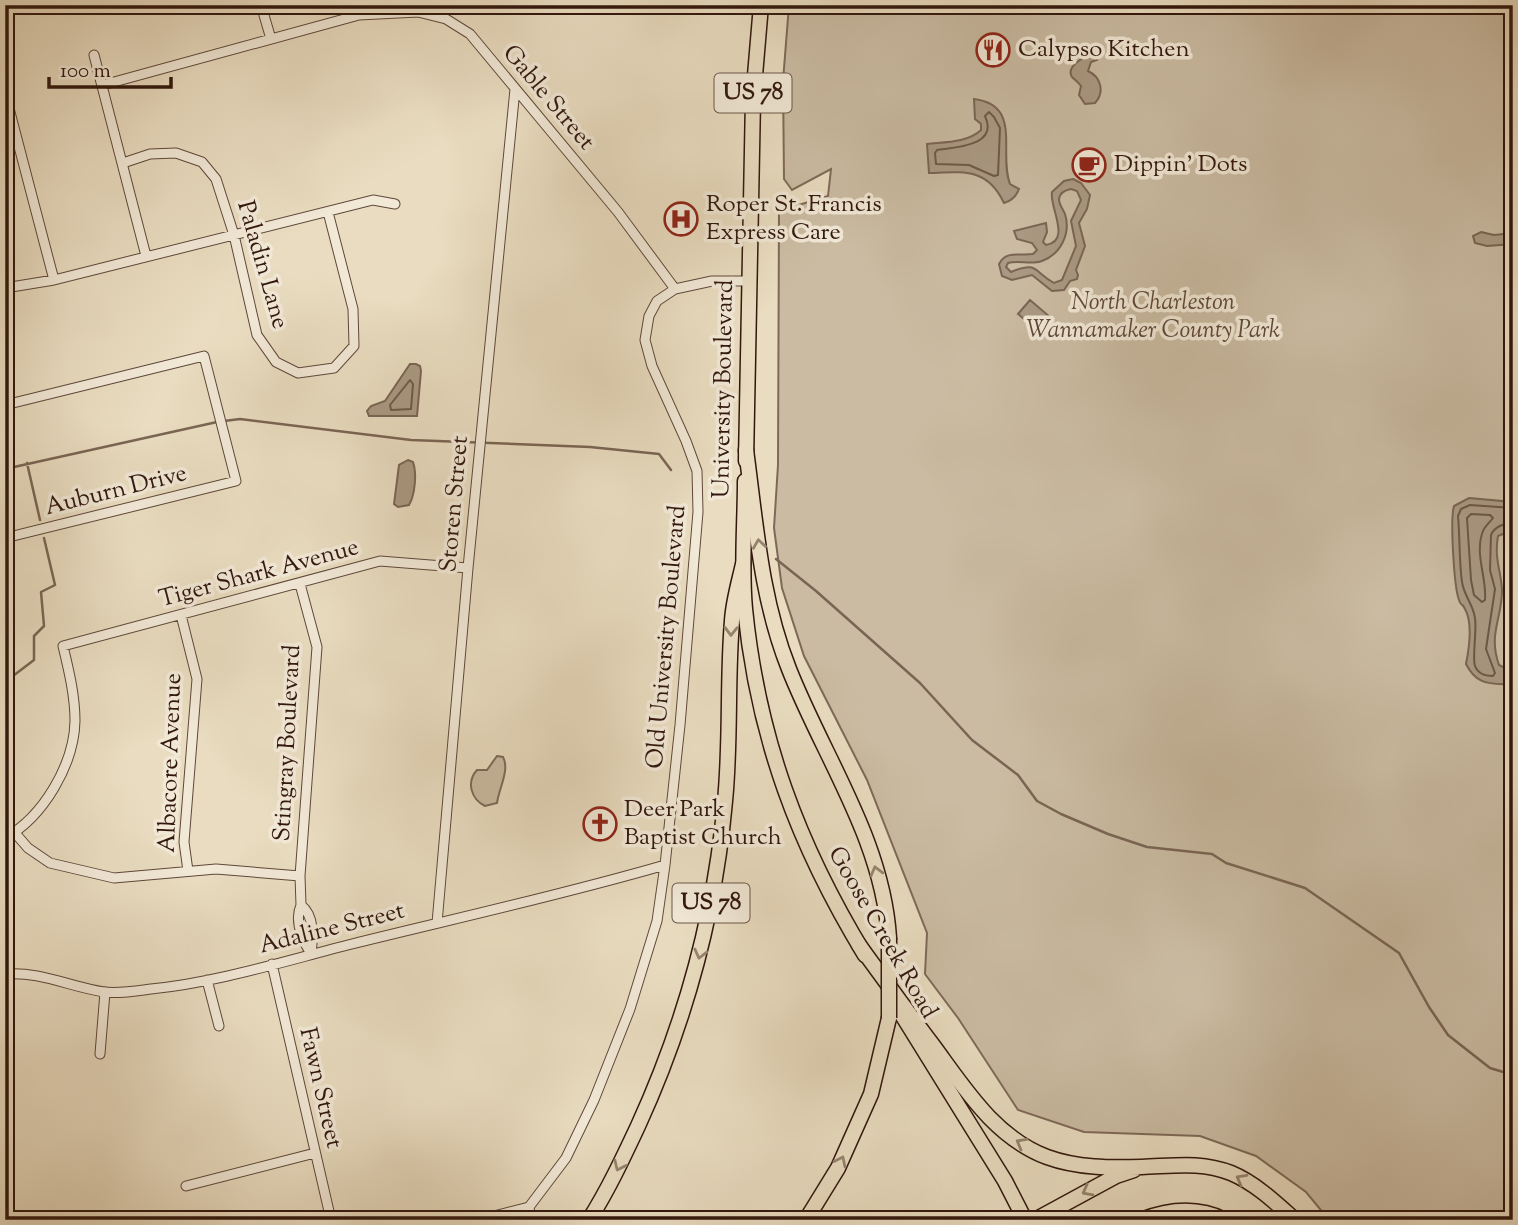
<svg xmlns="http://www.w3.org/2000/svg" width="1518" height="1225" viewBox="0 0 1518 1225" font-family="'Sorts Mill Goudy',serif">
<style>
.green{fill:#cabba2;stroke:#7e6958;stroke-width:2}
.water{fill:#aa9983;stroke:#7a6554;stroke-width:2;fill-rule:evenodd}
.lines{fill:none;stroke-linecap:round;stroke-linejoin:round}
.shore{stroke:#6e5848;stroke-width:2}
.stream{stroke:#7a6554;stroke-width:2.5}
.minor-casing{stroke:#5f483a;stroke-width:11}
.primary-casing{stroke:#31170d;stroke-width:17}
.trunk-casing{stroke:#31170d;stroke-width:17}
.minor{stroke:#f1e8d6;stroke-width:9}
.primary{stroke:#e9dcc0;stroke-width:14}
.trunk{stroke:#e9dcc0;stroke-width:14}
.trunk-bridge-casing{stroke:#31170d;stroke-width:17;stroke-linecap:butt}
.trunk-bridge{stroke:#e9dcc0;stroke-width:14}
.oneway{stroke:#96836f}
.labels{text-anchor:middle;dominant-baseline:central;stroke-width:7;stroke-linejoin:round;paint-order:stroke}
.shield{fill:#f1e8d6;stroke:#6b5649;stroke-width:2}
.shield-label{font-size:23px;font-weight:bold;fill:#31170d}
.poi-label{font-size:24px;fill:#31170d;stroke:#f1e8d6;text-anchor:start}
.street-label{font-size:24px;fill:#31170d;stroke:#f1e8d6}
.park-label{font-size:24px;font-style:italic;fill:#5f483a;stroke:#f1e8d6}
</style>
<rect width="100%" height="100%" fill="#e9dcc0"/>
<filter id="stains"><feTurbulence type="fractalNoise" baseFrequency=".00286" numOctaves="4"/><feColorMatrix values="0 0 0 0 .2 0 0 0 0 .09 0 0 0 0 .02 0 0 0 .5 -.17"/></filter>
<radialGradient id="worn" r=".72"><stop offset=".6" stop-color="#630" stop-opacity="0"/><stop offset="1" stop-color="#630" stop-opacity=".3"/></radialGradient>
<!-- green -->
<path class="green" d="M789,5H1513V1220H1329L1306,1192L1256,1156L1200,1136L1084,1132L1018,1110L958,1018L925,974L927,933L867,780L804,656L782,588L774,528L778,465L779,211L828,196L831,169L792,190L784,179L783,81Z
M497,756L503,757C510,770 499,788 497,803L485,806C471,799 466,782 477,770H487Z"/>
<!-- water -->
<path class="water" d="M1094,52L1097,60L1091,62L1088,71C1101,77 1105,92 1095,103L1085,104L1079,95L1081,86C1078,82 1075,80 1072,77C1065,66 1086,56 1094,52Z
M974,99C1023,105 998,153 1010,184L1019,189C1016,197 1012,201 1004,203C987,167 963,172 929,173L927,144C945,142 967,143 981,130V124L975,119Z
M1073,179L1081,183L1090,195L1087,209L1079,223L1085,246L1076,270L1078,275L1077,279L1070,281L1064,290L1052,291L1032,275L1012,280L1002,276L999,264C1006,250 1020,256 1033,254L1037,250L1032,243L1017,239L1014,231L1046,223L1047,232L1043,242L1046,245C1072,241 1049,207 1052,192L1064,181ZM1071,189L1077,191L1081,200L1071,221L1076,246L1062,280L1054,283C1033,271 1038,261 1011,272L1006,267L1008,263C1019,260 1031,265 1042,261C1061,254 1071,233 1065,214C1063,209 1059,205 1059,199C1060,192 1065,190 1071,189Z
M1481,232L1494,235L1513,233V244L1487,246L1475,243L1473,236Z
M1030,300L1050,317L1038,331L1018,314Z
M410,364H416L420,366L421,371L417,416H369L367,411L371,406L385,401Z
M408,460L413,462C417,473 415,495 409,505L398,507L394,504L399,465Z
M1469,498L1513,502V530L1498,536C1494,559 1501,570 1502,590C1502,619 1488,634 1499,665L1513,672V685C1490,683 1477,686 1466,664C1469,649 1473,623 1465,609C1461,601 1462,608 1459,600C1454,587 1450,519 1454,506Z"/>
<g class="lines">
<!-- shore -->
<path class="shore" d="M989,112L994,117L1000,128L998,175L994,176L969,165L936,164L935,153L937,150C956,147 999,146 985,116Z
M410,380L413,384L411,409L391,410L390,405Z
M1513,508L1470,505L1461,509L1458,516C1460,538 1459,561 1462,582C1464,596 1473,604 1475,618C1477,630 1472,658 1475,666C1478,674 1486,676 1493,676L1495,673L1486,649L1495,589L1490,570L1491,535C1494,527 1504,523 1513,523
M1471,514L1490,515L1493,518C1490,522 1485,526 1483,531C1474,554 1487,577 1485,600L1482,602L1474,595L1471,580L1467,518Z"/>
<!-- stream -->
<path class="stream" d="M224,421L240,419L411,440L590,447L659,454L671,470
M27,463L40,520
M5,469L217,422
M776,559L816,591L920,683L972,740L1018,775L1037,801L1061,814L1108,834L1147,847L1212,854L1226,863L1305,888L1399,953L1429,1007L1448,1035L1490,1068L1513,1075
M5,682L34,660V636L44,626L41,592L55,585L44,538"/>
<defs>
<path id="minor" d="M261,5L271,39
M94,55L146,256
M103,85L359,15L418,12L446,19L470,34L618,212L675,289
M6,97L54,280
M123,163L150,154L176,153L202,162L216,179L234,235L257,335L276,362L298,373L334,368L354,346L353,309L328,212
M5,288L54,280L373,200L395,204
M5,405L204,356L236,481L5,538
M300,584L317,647L300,876L301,905
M181,615L197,679L184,842L188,871
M5,658L8,657
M15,833L28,848L50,863L114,878L216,869L300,876
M5,838C43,817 74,765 75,721C75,696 69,671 63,646L380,561L468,568
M301,905C315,916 313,938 311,954C303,941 294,921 301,905Z
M437,923L468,568L515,89
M272,964L331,1220
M5,974C39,971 71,987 104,992C118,994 136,991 151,989C216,983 288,960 352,944C457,918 562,895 665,865
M207,980L219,1026
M100,1054L105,992
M186,1186L315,1153
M478,1220L529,1207
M531,1220L529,1207L566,1158L594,1100L630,1009L657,921L665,865L680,725L698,512L697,471L686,441L652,366L645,340L649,316L657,301L675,289L712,281H748"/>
<path id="primary" d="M746,461L753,99L761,5
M745,481C745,524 741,567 745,609C758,738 798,845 865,955
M894,1002L1005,1181L1025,1220"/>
<path id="trunk" d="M746,450C756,524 761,599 789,669C824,758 883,840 889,938
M859,945C883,978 907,1011 932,1044C964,1087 994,1137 1047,1157C1077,1168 1110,1168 1142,1167C1173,1166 1201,1161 1231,1173C1255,1183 1275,1202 1295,1220
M589,1220C608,1190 623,1158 638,1126C686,1021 715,915 725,801C731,741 727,680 732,621C733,602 739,582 743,564
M806,1220L838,1168L871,1094L889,1018
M1035,1220L1116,1176L1134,1170
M1141,1220C1169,1209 1197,1206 1225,1220"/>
</defs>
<!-- minor casing -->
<use href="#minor" class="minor-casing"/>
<!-- primary casing -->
<use href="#primary" class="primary-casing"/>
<!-- trunk casing -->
<use href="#trunk" class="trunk-casing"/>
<!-- minor -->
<use href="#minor" class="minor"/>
<!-- primary -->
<use href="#primary" class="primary"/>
<!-- trunk -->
<use href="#trunk" class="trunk"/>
<defs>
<path id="trunk-bridge" d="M889,1018V938"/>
</defs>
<!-- trunk-bridge casing -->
<use href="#trunk-bridge" class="trunk-bridge-casing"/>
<!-- trunk-bridge -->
<use href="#trunk-bridge" class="trunk-bridge"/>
</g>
<!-- one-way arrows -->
<defs><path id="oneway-chevron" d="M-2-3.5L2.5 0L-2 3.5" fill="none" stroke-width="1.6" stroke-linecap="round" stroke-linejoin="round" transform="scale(1.75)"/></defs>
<g class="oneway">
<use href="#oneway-chevron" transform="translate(759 544) rotate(-98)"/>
<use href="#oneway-chevron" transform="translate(731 631) rotate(91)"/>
<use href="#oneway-chevron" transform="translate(876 871) rotate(-105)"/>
<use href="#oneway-chevron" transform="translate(700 954) rotate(104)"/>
<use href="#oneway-chevron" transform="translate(1021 1143) rotate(-150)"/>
<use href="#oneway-chevron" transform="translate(841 1161) rotate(-64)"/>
<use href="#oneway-chevron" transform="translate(619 1166) rotate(115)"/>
<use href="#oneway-chevron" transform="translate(1241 1179) rotate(-151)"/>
<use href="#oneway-chevron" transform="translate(1087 1191) rotate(152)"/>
</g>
<!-- icons -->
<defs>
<symbol id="restaurant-ring" viewBox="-11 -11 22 22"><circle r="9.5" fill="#f1e8d6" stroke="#8f2418" stroke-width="1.5"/><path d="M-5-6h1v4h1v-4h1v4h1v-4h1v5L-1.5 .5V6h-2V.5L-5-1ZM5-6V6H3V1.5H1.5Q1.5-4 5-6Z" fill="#8f2418"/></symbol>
<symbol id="cafe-ring" viewBox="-11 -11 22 22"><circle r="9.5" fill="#f1e8d6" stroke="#8f2418" stroke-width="1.5"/><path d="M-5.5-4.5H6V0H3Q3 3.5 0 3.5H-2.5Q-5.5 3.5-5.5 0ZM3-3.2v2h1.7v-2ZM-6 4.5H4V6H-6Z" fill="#8f2418"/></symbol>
<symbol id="hospital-ring" viewBox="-11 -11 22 22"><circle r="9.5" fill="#f1e8d6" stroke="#8f2418" stroke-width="1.5"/><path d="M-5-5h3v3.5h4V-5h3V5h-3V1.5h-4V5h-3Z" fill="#8f2418"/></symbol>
<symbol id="church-ring" viewBox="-11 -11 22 22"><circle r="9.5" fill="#f1e8d6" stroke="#8f2418" stroke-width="1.5"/><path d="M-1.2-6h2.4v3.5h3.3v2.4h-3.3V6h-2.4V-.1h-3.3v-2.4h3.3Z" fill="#8f2418"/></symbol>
</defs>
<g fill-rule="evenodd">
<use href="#restaurant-ring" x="974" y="31" width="38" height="38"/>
<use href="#cafe-ring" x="1070" y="146" width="38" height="38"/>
<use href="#hospital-ring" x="662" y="200" width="38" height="38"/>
<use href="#church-ring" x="581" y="805" width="38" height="38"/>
</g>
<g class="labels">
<!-- shield labels -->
<g class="shield">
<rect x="714.5" y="73.5" width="77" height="39" rx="5"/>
<rect x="672.5" y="883.5" width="77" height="39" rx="5"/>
</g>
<g class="shield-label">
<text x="753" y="93">US 78</text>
<text x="711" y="903">US 78</text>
</g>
<!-- poi labels -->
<g class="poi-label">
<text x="1018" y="50">Calypso Kitchen</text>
<text x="1114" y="165">Dippin' Dots</text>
<text x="706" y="205">Roper St. Francis<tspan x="706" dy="28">Express Care</tspan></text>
<text x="624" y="810">Deer Park<tspan x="624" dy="28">Baptist Church</tspan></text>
</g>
<!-- street labels -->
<g class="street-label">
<text transform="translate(548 98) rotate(50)">Gable Street</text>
<text transform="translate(262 265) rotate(74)">Paladin Lane</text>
<text transform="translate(724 389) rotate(-89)">University Boulevard</text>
<text transform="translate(116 491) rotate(-14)">Auburn Drive</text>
<text transform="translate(455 504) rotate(-85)">Storen Street</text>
<text transform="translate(259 574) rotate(-15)">Tiger Shark Avenue</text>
<text transform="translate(667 637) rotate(-85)">Old University Boulevard</text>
<text transform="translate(288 743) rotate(-87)">Stingray Boulevard</text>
<text transform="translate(171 763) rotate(-88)">Albacore Avenue</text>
<text transform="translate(332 929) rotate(-14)">Adaline Street</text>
<text transform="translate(882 933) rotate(60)">Goose Creek Road</text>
<text transform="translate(320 1088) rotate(77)">Fawn Street</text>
</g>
<!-- park labels -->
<g class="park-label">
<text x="1153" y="303">North Charleston<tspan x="1153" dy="28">Wannamaker County Park</tspan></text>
</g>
</g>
<!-- margin -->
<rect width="1518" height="1225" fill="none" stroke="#e9dcc0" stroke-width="28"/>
<rect x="7" y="7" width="1504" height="1211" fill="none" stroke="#31170d" stroke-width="3.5"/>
<rect x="14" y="14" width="1490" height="1197" fill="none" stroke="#31170d" stroke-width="2"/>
<!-- scale -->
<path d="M49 77v10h122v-10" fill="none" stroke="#31170d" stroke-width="3.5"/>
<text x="60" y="77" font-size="21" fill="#31170d" stroke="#f1e8d6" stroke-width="5" paint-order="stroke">100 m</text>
<rect width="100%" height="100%" filter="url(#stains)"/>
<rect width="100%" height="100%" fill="url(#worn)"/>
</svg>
